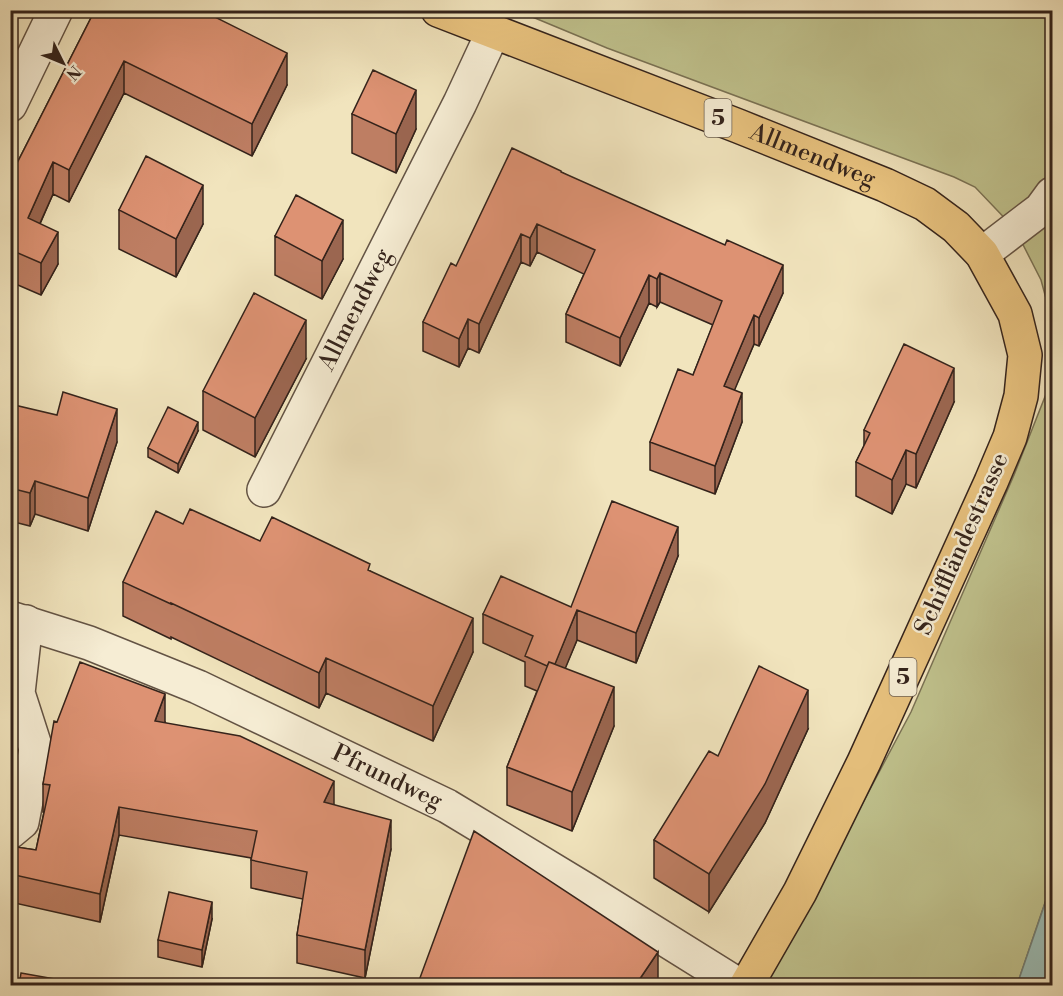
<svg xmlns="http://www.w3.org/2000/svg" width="1063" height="996" viewBox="0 0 1063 996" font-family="'Libre Bodoni',serif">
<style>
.green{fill:#c0c28d;stroke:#7a7254;stroke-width:1.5}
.water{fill:#9cbeb7;stroke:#728079;stroke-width:1.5}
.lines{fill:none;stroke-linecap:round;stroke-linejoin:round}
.minor-casing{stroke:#635344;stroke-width:36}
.major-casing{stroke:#34231b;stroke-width:36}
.minor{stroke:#f6edd4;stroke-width:33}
.major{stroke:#e8c27e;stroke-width:33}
.wall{fill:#be7e63;stroke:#34231b;stroke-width:1.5}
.shaded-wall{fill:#9b6650;stroke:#34231b;stroke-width:1.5}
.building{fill:#dd9273;stroke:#34231b;stroke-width:1.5}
.labels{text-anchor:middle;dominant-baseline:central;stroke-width:5;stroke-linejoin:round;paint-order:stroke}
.shield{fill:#f6edd4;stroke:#6e6052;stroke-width:1.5}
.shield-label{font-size:22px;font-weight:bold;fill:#34231b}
.street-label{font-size:24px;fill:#34231b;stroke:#f6edd4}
</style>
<rect width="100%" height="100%" fill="#f1e4bd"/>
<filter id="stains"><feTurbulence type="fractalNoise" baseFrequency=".00333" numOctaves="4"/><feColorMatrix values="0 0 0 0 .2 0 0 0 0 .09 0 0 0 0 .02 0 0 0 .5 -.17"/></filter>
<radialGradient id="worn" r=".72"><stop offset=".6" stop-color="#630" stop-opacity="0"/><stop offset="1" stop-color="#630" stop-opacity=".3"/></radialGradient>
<!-- green -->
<path class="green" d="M518,11H1052V882L1017,985H766L911,712L1014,475L1048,389V306L1041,280L1015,229L975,187L954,177L607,48Z"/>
<!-- water -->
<path class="water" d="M1052,882V985H1017L1052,883Z"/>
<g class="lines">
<defs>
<g id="minor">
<path d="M10,105L56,10"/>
<path d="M982,254L1041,209L1052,194"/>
<path id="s1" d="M264,490L460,103L493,32"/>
<path id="s2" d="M10,618L89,643L198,687L447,806L586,890L740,986"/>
<path d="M10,832L22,822L36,749L18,693L26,622"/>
</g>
<g id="major">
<path id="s3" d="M438,10L738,126L885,185L925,204L956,227L982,254L1015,314L1025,355L1021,396L1010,437L991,482L864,762L800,892L746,986"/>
</g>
</defs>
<!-- minor casing -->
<use href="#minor" class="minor-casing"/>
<!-- major casing -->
<use href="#major" class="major-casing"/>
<!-- minor -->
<use href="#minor" class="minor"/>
<!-- major -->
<use href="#major" class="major"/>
</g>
<!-- wall -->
<path class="wall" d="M95,10L287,85L252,156L124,93L69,202L53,194L40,224L58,264L41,295L11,282L10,284V177Z
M352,114L416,129L396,173L352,153Z
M561,172L783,293L759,346L754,344L734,390L742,422L715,494L650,470V442L693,375L713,325L660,302L657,307L649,303L620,366L566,342V314L584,274L537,252L530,266L521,262L479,353L468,348L459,367L423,351V322L456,266Z
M119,210L203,224L176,277L119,249Z
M275,236L343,259L322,299L275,275Z
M306,359L255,457L203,430V391Z
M954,402L916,488L906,484L892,514L856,496V462L864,446V430Z
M10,404L117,442L88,531L35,514L30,526L10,521Z
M198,431L178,473L148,457V448Z
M183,524L260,541L370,571L473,652L433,741L326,693L319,708L171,637V639L123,616V582Z
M678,556L636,663L577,640L565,668L614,726L572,831L507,805V767L537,691L525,686V662L483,643V614L571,607Z
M57,722H165V723L334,805L391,849L365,978L297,963V935L303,899L251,888V858L119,835L100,922L10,902V846L36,850L44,812H43V784Z
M808,729L765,823L709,912L654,878V840L718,756Z
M212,919L202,967L158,957V940Z"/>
<!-- shaded-wall -->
<path class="shaded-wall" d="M287,53V85L252,156V124Z
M124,61V93L69,202V170Z
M416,90V129L396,173V134Z
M53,162V194L28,250V218Z
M203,185V224L176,277V239Z
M343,220V259L322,299V261Z
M537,224V252L530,266V238Z
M58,232V264L41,295V263Z
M521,234V262L479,353V324Z
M11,250V282L10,284V252Z
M783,265V293L759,346V318Z
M660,273V302L657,307V279Z
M649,275V303L620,366V338Z
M754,315V344L724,415V386Z
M468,319V348L459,367V339Z
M306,320V359L255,457V418Z
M954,368V402L916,488V454Z
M742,393V422L715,494V466Z
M117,409V442L88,531V498Z
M198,422V431L178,473V464Z
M906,450V484L892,514V480Z
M35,481V514L30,526V493Z
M678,527V556L636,663V633Z
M577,610V640L553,698V668Z
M473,618V652L433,741V706Z
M326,658V693L319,708V673Z
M614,687V726L572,831V792Z
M808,690V729L765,823L709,912V874Z
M165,694V722L155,749V721Z
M17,711V750L10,782V744Z
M334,781V809L324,802Z
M119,807V835L100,922V894Z
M391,820V849L365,978V950Z
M212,902V919L202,967V950Z
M658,952V986H635Z"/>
<!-- building -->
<path class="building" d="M95,10H201L287,53L252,124L124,61L69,170L53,162L28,218L58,232L41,263L11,250L10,252V177Z
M373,70L416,90L396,134L352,114Z
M512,148L561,171V172L725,245L727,240L783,265L759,318L754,315L724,386L742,393L715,466L650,442L678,369L693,375L722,301L660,273L657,279L649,275L620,338L566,314L595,250L537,224L530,238L521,234L479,324L468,319L459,339L423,322L451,263L456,266Z
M146,156L203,185L176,239L119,210Z
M296,195L343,220L322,261L275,236Z
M254,293L306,320L255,418L203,391Z
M904,344L954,368L916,454L906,450L892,480L856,462L870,433L864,430Z
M63,392L117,409L88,498L35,481L30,493L10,488V404L57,415Z
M168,407L198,422L178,464L148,448Z
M612,501L678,527L636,633L577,610L555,664L549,662L547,666L525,656L533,636L483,614L501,576L571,607Z
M190,509L260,541L272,517L370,564L368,570L473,618L433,706L326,658L319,673L171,603V604L123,582L156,511L183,524Z
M80,662L165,694L155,721L240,736L334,781L324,802L391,820L365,950L297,935L307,872L251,860L257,831L119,807L100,894L10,874V846L36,850L50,785L43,784L54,721L57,722Z
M549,662L614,687L572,792L507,767Z
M759,666L808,690L765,784L709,874L654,840L709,751L718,756Z
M10,701L14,702L17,711L10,744Z
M474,831L658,952L635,986H417Z
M169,892L212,902L202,950L158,940Z
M21,973L94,986H19Z"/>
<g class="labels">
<!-- shield labels -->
<g class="shield">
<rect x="704.5" y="99" width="27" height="38" rx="4.5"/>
<rect x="889.5" y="658" width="27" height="38" rx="4.5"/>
</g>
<g class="shield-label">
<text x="718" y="118">5</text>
<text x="903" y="677">5</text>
</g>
<!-- street labels -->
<g class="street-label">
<text stroke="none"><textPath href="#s3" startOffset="402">Allmendweg</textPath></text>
<text stroke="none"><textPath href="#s1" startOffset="202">Allmendweg</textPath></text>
<text transform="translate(962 544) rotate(-66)">Schiffländestrasse</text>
<text stroke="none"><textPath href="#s2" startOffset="410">Pfrundweg</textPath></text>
</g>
</g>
<!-- margin -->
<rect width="1063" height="996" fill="none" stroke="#f1e4bd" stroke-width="36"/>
<rect x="12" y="12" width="1039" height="972" fill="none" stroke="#34231b" stroke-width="3"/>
<rect x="18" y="18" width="1027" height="960" fill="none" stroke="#34231b" stroke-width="1.5"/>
<!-- north arrow -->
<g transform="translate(63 63) rotate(133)" stroke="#f6edd4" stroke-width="4.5" paint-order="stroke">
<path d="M0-4.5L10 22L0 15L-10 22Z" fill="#34231b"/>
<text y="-9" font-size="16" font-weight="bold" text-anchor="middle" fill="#34231b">N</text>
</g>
<rect width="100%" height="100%" filter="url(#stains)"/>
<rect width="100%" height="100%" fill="url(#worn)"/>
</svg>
